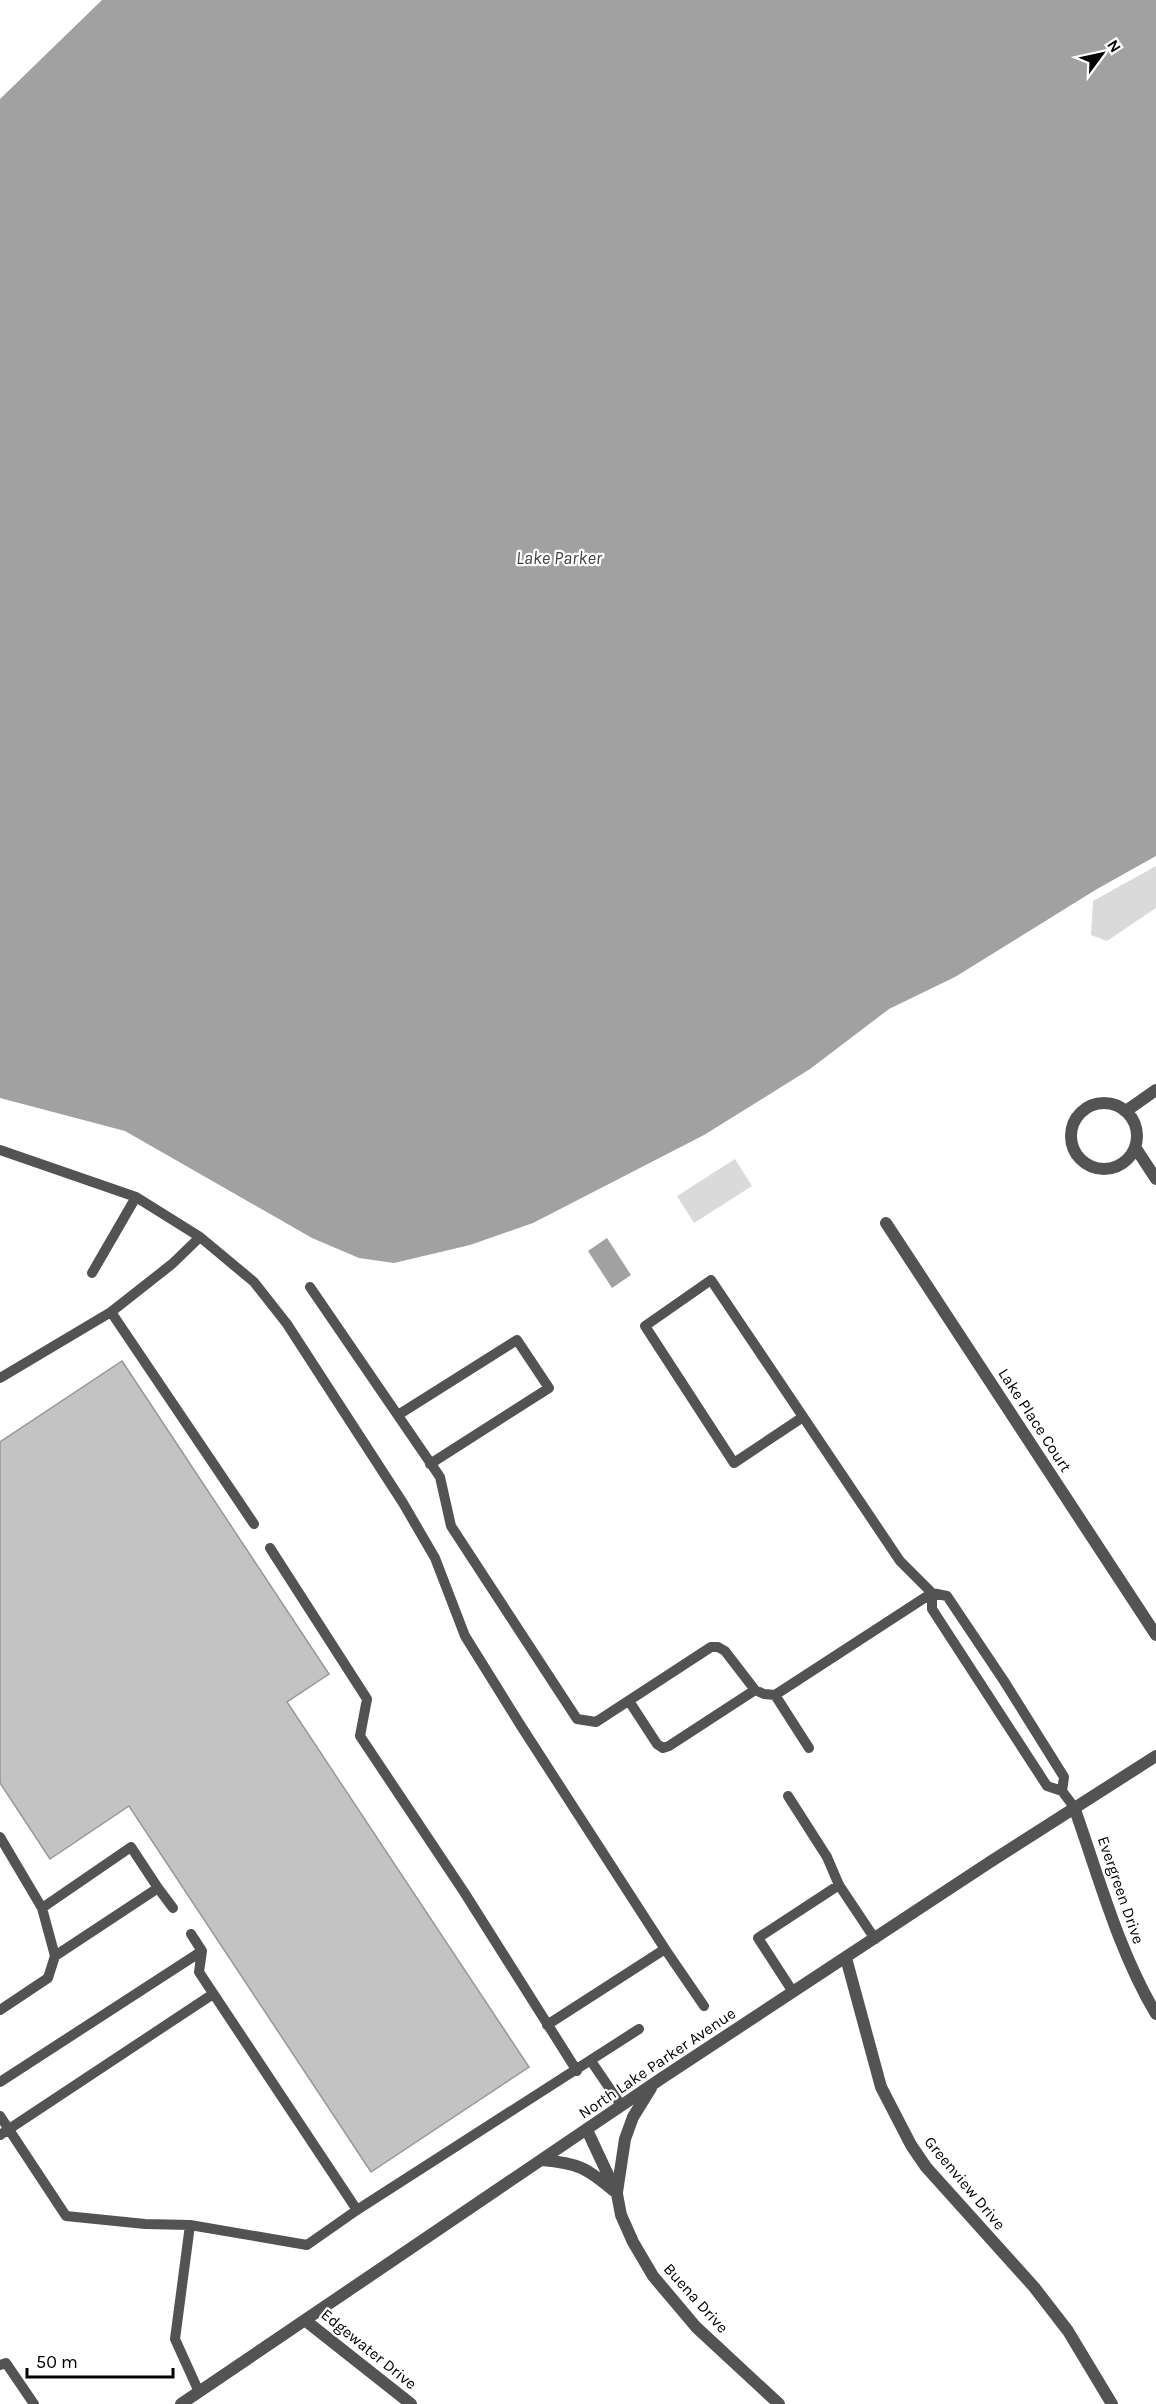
<svg xmlns="http://www.w3.org/2000/svg" width="1156" height="2404" viewBox="0 0 1156 2404" font-family="Karla,sans-serif">
<style>
.green{fill:#dadada}
.water{fill:#a1a1a1}
.building{fill:#c3c3c3;stroke:#979797;stroke-width:1.5}
.lines{fill:none;stroke-linecap:round;stroke-linejoin:round}
.lane{stroke:#535353;stroke-width:10}
.street{stroke:#535353;stroke-width:12}
.labels{text-anchor:middle;dominant-baseline:central;stroke-width:4.5;stroke-linejoin:round;paint-order:stroke}
.street-label{font-size:16px;fill:#000;stroke:#fff}
.water-label{font-size:18px;font-style:italic;fill:#424242;stroke:#fff}
</style>
<rect width="100%" height="100%" fill="#fff"/>
<!-- green -->
<path class="green" d="M1156,866V908L1107,941L1091,935L1093,901Z
M735,1159L752,1186L694,1223L677,1196Z"/>
<!-- water -->
<path class="water" d="M102,0H1156V856L1097,889L955,977L889,1009L810,1069L704,1135L533,1223L470,1245L394,1263L359,1258L312,1238L125,1131L0,1098V99Z
M607,1238L631,1275L612,1288L588,1251Z"/>
<!-- building -->
<path class="building" d="M122,1361L329,1674L287,1702L529,2067L371,2172L129,1806L50,1859L0,1783V1442Z"/>
<g class="lines">
<!-- lane -->
<path class="lane" d="M0,1150L136,1197L200,1237L254,1282L287,1324L403,1503L435,1558L465,1636L521,1726L665,1949L547,2025
M200,1237L172,1264L111,1312L254,1524
M92,1273L136,1197
M310,1287L440,1477L451,1526L577,1719L596,1722L711,1647H718L725,1651L755,1690L764,1694L775,1695L932,1593L900,1561L711,1280L645,1326L734,1463L803,1417
M0,1378L111,1312
M398,1415L517,1340L549,1388L430,1464
M270,1548L367,1699L360,1736L464,1892L577,2071
M775,1695L809,1748
M629,1701L657,1744L663,1748L669,1746L755,1690
M1062,1791L1064,1777L1004,1681L947,1596L932,1593V1609L1047,1786L1062,1791L1074,1807
M788,1796L827,1857L839,1885
M0,1837L42,1908L55,1956L48,1978L0,2010
M158,1888L173,1908
M42,1908L131,1847L158,1888L55,1956
M191,1934L202,1951L199,1972L357,2210
M665,1949L704,2006
M793,1992L758,1938L839,1885L875,1939
M591,2061L621,2105
M0,2082L202,1951
M0,2116L66,2216L145,2224L190,2225L307,2245L357,2210L639,2029
M0,2135L213,1994
M190,2225L175,2339L199,2392
M0,2365L6,2363L34,2404"/>
<!-- street -->
<path class="street" d="M1071 1136a33 33 0 1 1 66 0a33 33 0 1 1-66 0Z
M1126,1111L1156,1090
M1135,1147L1156,1179
M886,1223L1156,1635
M1074,1807C1099,1877 1118,1950 1156,2014
M846,1958L881,2087L911,2145L926,2167L1034,2287L1068,2331L1112,2404
M587,2130L617,2194L621,2215L633,2242L653,2276L696,2327L779,2404
M542,2160C578,2163 587,2168 614,2191
M617,2192L625,2139L633,2117L651,2088
M306,2321L411,2404
M181,2404L662,2078L990,1862L1156,1756"/>
</g>
<g class="labels">
<!-- street labels -->
<g class="street-label">
<text transform="translate(1035 1420) rotate(57)">Lake Place Court</text>
<text transform="translate(1121 1890) rotate(71)">Evergreen Drive</text>
<text transform="translate(657 2063) rotate(-34)">North Lake Parker Avenue</text>
<text transform="translate(965 2183) rotate(50)">Greenview Drive</text>
<text transform="translate(696 2298) rotate(48)">Buena Drive</text>
<text transform="translate(369 2349) rotate(39)">Edgewater Drive</text>
</g>
<!-- water labels -->
<g class="water-label">
<text x="559" y="558">Lake Parker</text>
</g>
</g>
<!-- north arrow -->
<g transform="translate(1102 54) rotate(57)" stroke="#ffffff" stroke-width="4.5" paint-order="stroke">
<path d="M0-4.5L10 22L0 15L-10 22Z" fill="#000000"/>
<text y="-9" font-size="16" font-weight="bold" text-anchor="middle" fill="#000000">N</text>
</g>
<!-- scale -->
<path d="M27 2368v9h146v-9" fill="none" stroke="#000000" stroke-width="3"/>
<text x="36" y="2368" font-size="18" fill="#000000" stroke="#ffffff" stroke-width="4.5" paint-order="stroke">50 m</text>
</svg>
